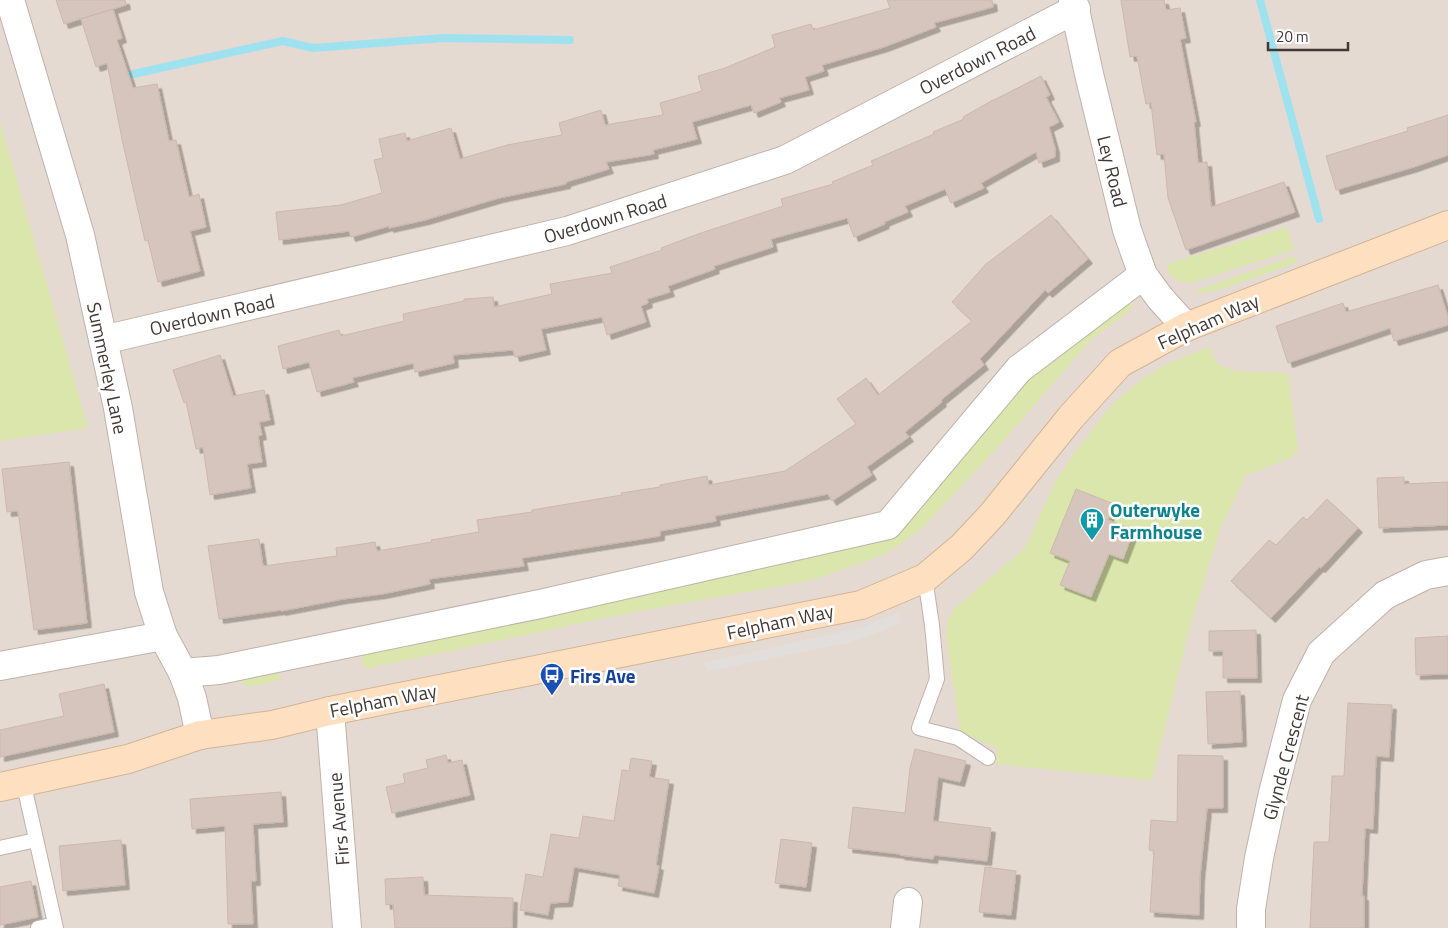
<svg xmlns="http://www.w3.org/2000/svg" width="1448" height="928" viewBox="0 0 1448 928" font-family="'Titillium Web',sans-serif">
<style>
.residential{fill:#e5dad1}
.green{fill:#dae6ac}
.parking{fill:#e2dedc}
.lines{fill:none;stroke-linecap:round;stroke-linejoin:round}
.stream{stroke:#9fe2ef;stroke-width:8}
.building{fill:#d6c5bc;stroke:#cdb8ac;filter:url(#shadow)}
.service-casing{stroke:#c0b2a9;stroke-width:16}
.minor-casing{stroke:#c0b2a9;stroke-width:30}
.tertiary-casing{stroke:#c0b2a9;stroke-width:30}
.secondary-casing{stroke:#d4b395;stroke-width:30}
.service{stroke:#fff;stroke-width:14}
.minor{stroke:#fff;stroke-width:28}
.tertiary{stroke:#fff;stroke-width:28}
.secondary{stroke:#fee0c1;stroke-width:28}
.labels{text-anchor:middle;dominant-baseline:central;stroke-width:5;stroke-linejoin:round;paint-order:stroke}
.street-label{font-size:19px;fill:#433934;stroke:#fff}
.culture-label{font-size:19px;font-weight:bold;fill:#0d838f;stroke:#fff;text-anchor:start}
.transit-label{font-size:19px;font-weight:bold;fill:#164399;stroke:#fff;text-anchor:start}
</style>
<defs>
<filter id="shadow"><feDropShadow dx="4.5" dy="4.5" stdDeviation="0" flood-color="#0004"/></filter>
</defs>
<rect width="100%" height="100%" fill="#f1eae3"/>
<!-- residential -->
<path class="residential" d="M0,0H1448V928H0Z"/>
<!-- green -->
<path class="green" d="M0,121L88,428L0,441Z
M1287,227L1294,250L1190,283L1179,281L1170,276L1167,264Z
M1294,256L1296,263L1219,290L1197,293L1194,291Z
M1127,299L1133,308L1091,340L997,448L919,531L883,555L810,581L639,611L364,669L360,646L889,529L954,462L1033,375Z
M1209,347L1216,363L1234,371L1288,373L1298,450L1291,458L1246,475L1221,527L1190,627L1152,780L997,764V748L960,732L946,634L948,619L955,608L1025,548L1055,482L1076,451L1112,405L1142,379L1165,365Z
M277,666L280,680L250,687L228,676Z"/>
<!-- parking -->
<path class="parking" d="M899,613L900,624L852,642L709,671L703,663L862,627Z"/>
<g class="lines">
<!-- stream -->
<path class="stream" d="M1260,0L1319,219
M133,74L283,41L313,48L443,38L570,40"/>
</g>
<!-- building -->
<path class="building" d="M56,0H125L126,5L64,24Z
M887,0H992L993,7L934,23L936,27L884,47L822,65L824,71L805,77L809,90L779,98L781,102L754,113L751,105L692,122L697,139L653,150L654,154L606,162L609,169L566,182V184L499,198L425,220L389,228V226L351,237L349,231L279,240L276,212L341,205L382,193L374,160L383,158L379,139L405,133L407,141L451,128L460,159L507,145L562,135L559,123L601,110L605,125L663,115L660,103L702,91L698,76L725,68L775,47L772,35L811,24L813,30L890,8Z
M1121,0H1164L1166,10L1180,8L1186,38L1180,39L1196,122H1194L1198,163L1207,162L1211,207L1284,182L1295,212L1186,250L1168,198L1164,154L1157,155L1151,103L1146,104L1137,56L1130,57Z
M113,9L122,38L117,40L133,88L157,84L169,141L176,140L189,197L199,194L206,227L190,231L200,271L158,282L148,240L145,241L123,144L107,63L96,67L81,19Z
M1041,76L1050,95L1046,97L1059,122L1049,127L1055,148V157L1039,163L1036,152L981,183L984,188L951,203L945,189L905,206L908,212L884,222L885,224L854,237L847,218L771,239L773,247L714,266L715,269L668,286L670,292L647,299L648,303L641,306L646,322L607,335L602,317L541,329L546,350L515,357L513,350L453,355L454,363L415,372L413,363L352,378L354,382L317,392L309,362L283,369L278,346L339,330L341,336L404,321L403,314L464,301V299L493,297L494,307L552,294L550,284L612,273L610,267L662,250L661,248L701,233L783,206L781,199L833,184L832,182L873,165L871,161L934,134L933,132L964,119L963,117L993,100H994Z
M1448,115V155L1414,167L1336,190L1326,156L1408,131L1407,128Z
M1051,215L1088,259L1048,293L1045,290L980,359L984,365L941,400L942,402L905,432L909,437L867,467L872,475L832,501L828,494L715,516L716,521L660,531V536L522,558L524,566L429,579L430,584L382,594L343,599L281,611V610L219,619L208,546L259,539L263,566L337,556L336,548L375,542L377,551L432,542L431,540L479,532L477,520L532,512V510L622,495L621,493L660,487V485L707,476L709,485L785,471L856,424L837,399L866,378L878,395L972,321L952,302L986,264Z
M1438,285L1448,317V325L1394,341L1390,328L1288,363L1276,326L1343,303L1346,312Z
M220,355L233,396L264,390L270,420L259,422L262,435L258,436L262,462L247,464L251,488L210,495L203,447L196,449L186,402L184,403L173,370Z
M69,462L87,623L34,630L18,511L7,512L2,469Z
M1404,477V484L1448,482V525L1379,528L1377,478Z
M1076,489L1114,504L1108,520L1134,530L1123,559L1109,554L1091,597L1060,585L1070,561L1050,553Z
M1327,499L1358,528L1321,568L1319,567L1271,618L1231,581L1269,540L1276,545L1303,517L1307,520Z
M1256,630L1257,678H1223V651H1209V631Z
M1448,636V674L1416,675L1415,638Z
M104,684L114,732L0,757V730L64,716L59,694Z
M1240,691L1242,742L1208,744L1206,692Z
M1348,703L1392,705L1389,757L1376,756L1373,829L1365,828L1362,896H1364V928H1310L1314,842H1329L1332,776H1344Z
M915,749L966,761L960,782L938,777L933,821L991,828L987,861L934,855L933,859L900,855V854L848,848L853,807L905,813L910,768Z
M446,755L448,763L462,760L470,795L392,813L386,787L405,783L403,774L428,768L426,760Z
M1178,755L1223,756V808H1207L1200,876L1199,915L1150,912L1154,851L1149,850L1151,820L1177,822Z
M631,758L652,761L649,777L669,780L656,865L659,866L654,893L618,886L620,875L574,867L568,902L550,903L548,915L520,910L526,874L543,877L551,834L579,838L583,816L614,821L622,770L629,771Z
M281,792L283,822L253,824L256,881H251L253,924H228L225,826L192,829L190,799Z
M781,839L812,843L806,887L775,883Z
M121,840L125,885L63,891L59,846Z
M985,867L1016,871L1011,915L979,912Z
M423,877L424,895L513,898L512,928H395L393,904L386,905L385,879Z
M31,881L38,917L0,925V887Z"/>
<g class="lines">
<defs>
<path id="service" d="M925,578L932,625L937,679L919,728L958,738L988,758
M23,781L56,928
M0,848L36,840
M38,928L55,924"/>
<path id="minor" d="M1073,0L1089,74L1127,230L1143,275L1160,298L1186,327
M103,340L567,231L785,160L1076,9
M0,666L163,636
M183,673L219,670L540,604L888,525L1019,369L1143,275
M330,711L347,928
M905,928L908,902
M1251,928V909L1259,858L1273,793L1297,700L1321,653L1385,595L1426,575L1448,571"/>
<path id="tertiary" d="M10,0L80,235L118,408L149,592L163,636L183,673L192,698L200,735"/>
<path id="secondary" d="M0,787L128,759L200,735L272,725L330,711L861,605L925,578L962,547L992,515L1071,417L1120,363L1186,327L1448,225"/>
</defs>
<!-- service casing -->
<use href="#service" class="service-casing"/>
<!-- minor casing -->
<use href="#minor" class="minor-casing"/>
<!-- tertiary casing -->
<use href="#tertiary" class="tertiary-casing"/>
<!-- secondary casing -->
<use href="#secondary" class="secondary-casing"/>
<!-- service -->
<use href="#service" class="service"/>
<!-- minor -->
<use href="#minor" class="minor"/>
<!-- tertiary -->
<use href="#tertiary" class="tertiary"/>
<!-- secondary -->
<use href="#secondary" class="secondary"/>
</g>
<!-- icons -->
<defs>
<symbol id="building-pin" viewBox="-11 -11 22 30"><path d="M0 17L-7.5 6A9.5 9.5 0 1 1 7.5 6Z" fill="#0f9aa8" stroke="#fff"/><path d="M-4-6H4V6H1V3H-1V6H-4ZM-2.5-4.3h1.7v1.8h-1.7ZM.8-4.3h1.7v1.8H.8ZM-2.5-1h1.7V.8h-1.7ZM.8-1h1.7V.8H.8Z" fill="#fff"/></symbol>
<symbol id="bus-pin" viewBox="-11 -11 22 30"><path d="M0 17L-7.5 6A9.5 9.5 0 1 1 7.5 6Z" fill="#1a4fb4" stroke="#fff"/><path d="M-5-6H5V4H4V6H2V4H-2V6H-4V4H-5ZM-3.5-4V0h7V-4ZM-3.5 1.2v1.5H-2V1.2ZM2 1.2v1.5H3.5V1.2Z" fill="#fff"/></symbol>
</defs>
<g fill-rule="evenodd">
<use href="#building-pin" x="1078" y="506" width="28" height="38"/>
<use href="#bus-pin" x="538" y="661" width="28" height="38"/>
</g>
<g class="labels">
<!-- street labels -->
<g class="street-label">
<text transform="translate(977 60) rotate(-27)">Overdown Road</text>
<text transform="translate(1113 171) rotate(76)">Ley Road</text>
<text transform="translate(605 218) rotate(-17)">Overdown Road</text>
<text transform="translate(212 314) rotate(-13)">Overdown Road</text>
<text transform="translate(1208 321) rotate(-24)">Felpham Way</text>
<text transform="translate(108 368) rotate(78)">Summerley Lane</text>
<text transform="translate(780 621) rotate(-12)">Felpham Way</text>
<text transform="translate(383 700) rotate(-11)">Felpham Way</text>
<text transform="translate(1285 757) rotate(-75)">Glynde Crescent</text>
<text transform="translate(338 819) rotate(-95)">Firs Avenue</text>
</g>
<!-- culture labels -->
<g class="culture-label">
<text x="1110" y="509">Outerwyke<tspan x="1110" dy="22">Farmhouse</tspan></text>
</g>
<!-- transit labels -->
<g class="transit-label">
<text x="570" y="675">Firs Ave</text>
</g>
</g>
<!-- scale -->
<path d="M1268 42v8h80v-8" fill="none" stroke="#433934" stroke-width="2.5"/>
<text x="1276" y="42" font-size="15" fill="#433934" stroke="#ffffff" stroke-width="4" paint-order="stroke">20 m</text>
</svg>
